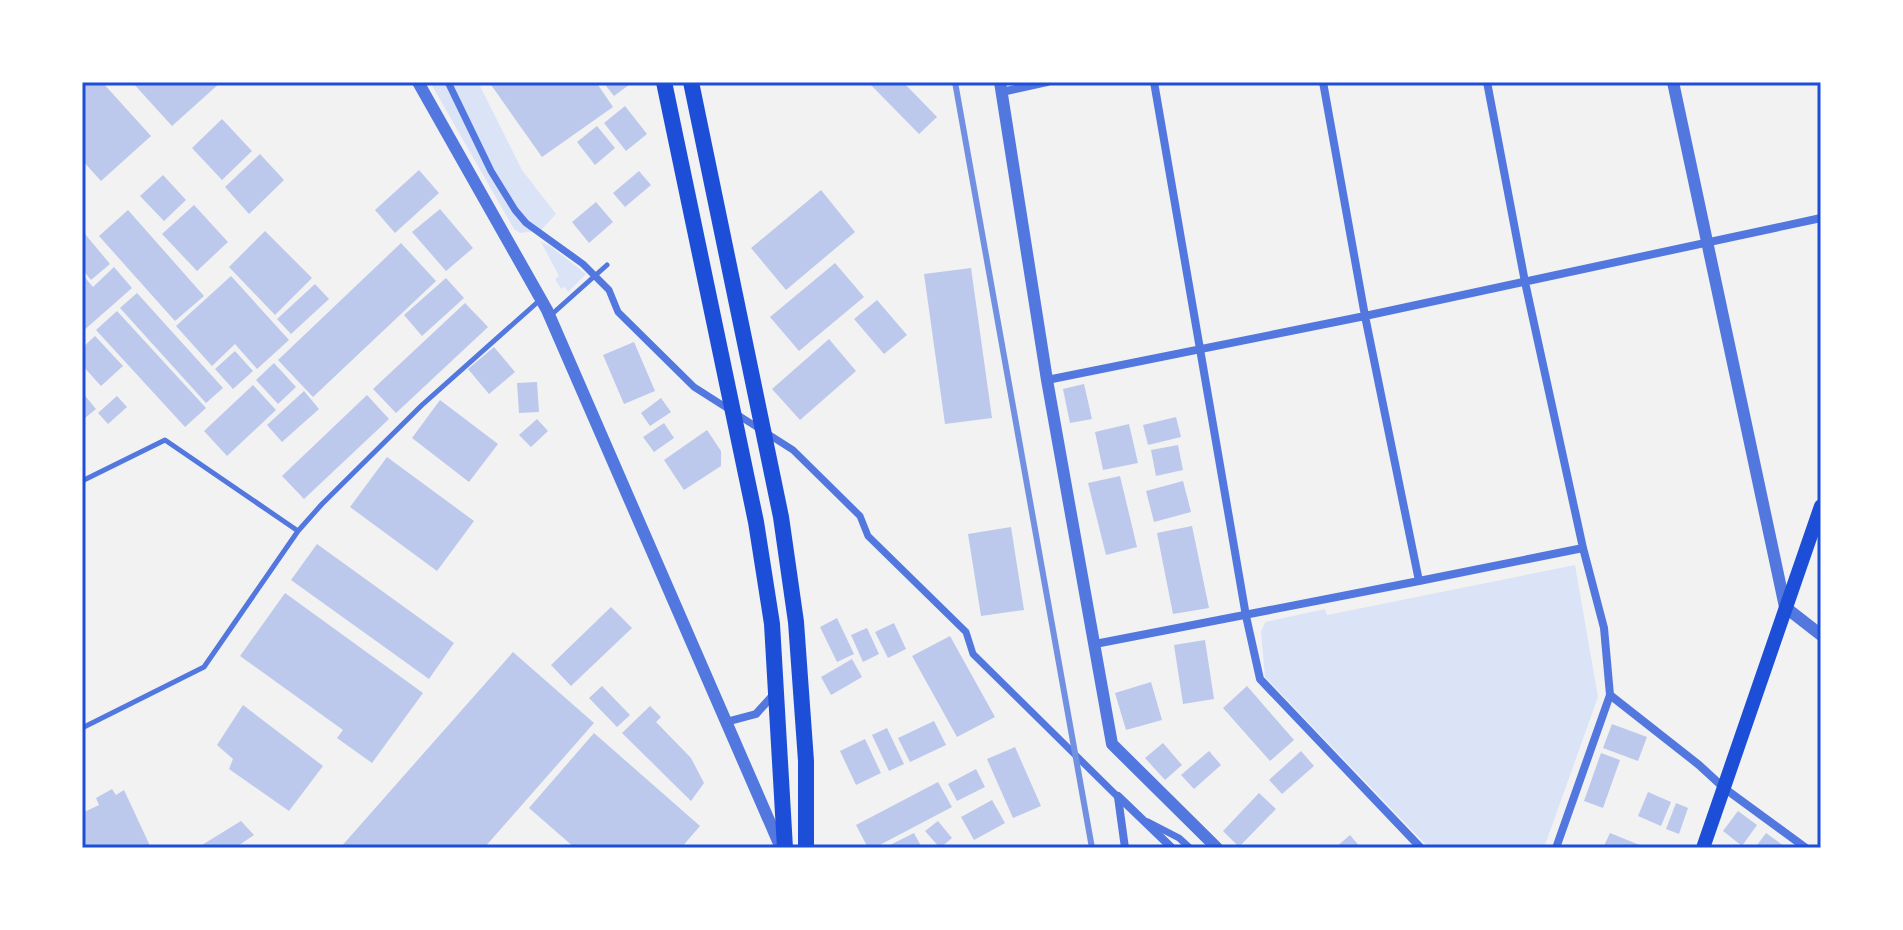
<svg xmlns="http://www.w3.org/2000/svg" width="1903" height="930" viewBox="0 0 1903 930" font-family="'PT Sans',sans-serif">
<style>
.green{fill:#dbe4f7}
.building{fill:#bdc9ec}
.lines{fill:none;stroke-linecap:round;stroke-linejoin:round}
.service{stroke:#5277de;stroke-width:5}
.pedestrian{stroke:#5277de;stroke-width:7}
.minor{stroke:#5277de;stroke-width:8}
.tertiary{stroke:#5277de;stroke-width:12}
.secondary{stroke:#1d4ed8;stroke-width:14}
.trunk{stroke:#1d4ed8;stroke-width:16}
.rail{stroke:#7290e2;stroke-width:6}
.neatline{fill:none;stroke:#1d4ed8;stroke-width:3}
</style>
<rect width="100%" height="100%" fill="#f2f2f2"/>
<!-- green -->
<path class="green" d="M430,82H478L522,170L556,214L541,230L520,233L514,229Z
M541,242L550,246L586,274L568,292L565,287L561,289L555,279L559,276Z
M1575,565L1598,697L1544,848H1429L1265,677L1261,632L1265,622L1325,609L1327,615Z"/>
<!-- building -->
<path class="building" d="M82,82H102L151,136L101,181L82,160Z
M132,82H221L172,126Z
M489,82H596L613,107L542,157Z
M603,82H633L614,96Z
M868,82H903L937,117L919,134Z
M625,106L647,134L626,151L604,123Z
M222,119L252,151L222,180L192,148Z
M597,126L615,148L595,165L577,142Z
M260,154L284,180L249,214L225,187Z
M419,170L439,193L395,233L375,210Z
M639,171L651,185L625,207L613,193Z
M163,175L186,200L164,221L140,196Z
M821,190L855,232L786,290L751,248Z
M596,202L613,222L589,243L572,222Z
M194,205L228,242L197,271L162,234Z
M440,209L473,248L446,271L412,232Z
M128,210L204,296L175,321L99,236Z
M265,231L312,278L275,315L229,267Z
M85,234L110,264L91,280L82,269V237Z
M401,243L436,281L313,397L278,360Z
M835,263L864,297L799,351L770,317Z
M114,267L132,288L82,332V274L93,287Z
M971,268L992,418L945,424L924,274Z
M231,276L289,340L257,369L235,344L212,366L176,326Z
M446,278L464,298L422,336L404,315Z
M315,284L329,299L291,334L277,319Z
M137,293L223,388L206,403L120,308Z
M877,300L907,335L884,354L854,319Z
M465,303L488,327L396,413L373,389Z
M117,311L206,408L185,427L96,330Z
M95,336L123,366L101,386L82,365V348Z
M829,339L856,371L800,420L772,389Z
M634,342L655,391L624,404L603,355Z
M494,347L515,372L489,394L468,369Z
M235,351L253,371L233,389L215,369Z
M274,363L296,387L278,404L256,380Z
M537,382L539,412L519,413L517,383Z
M1084,384L1092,419L1070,423L1063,389Z
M253,385L276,410L227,456L204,431Z
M304,391L319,409L282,442L267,425Z
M82,392L96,409L85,418L82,414Z
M367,395L389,419L304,499L282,476Z
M117,396L127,407L108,424L98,413Z
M661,398L671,412L650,426L641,413Z
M440,400L498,444L469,482L412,438Z
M1176,417L1181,437L1148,445L1143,425Z
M537,419L548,431L531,447L519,435Z
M664,423L674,438L654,452L643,437Z
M1129,424L1138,463L1103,470L1095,432Z
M707,430L721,451V466L684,490L664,460Z
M1178,445L1183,470L1156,476L1151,450Z
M387,457L474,521L437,571L350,507Z
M1120,476L1137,547L1106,555L1088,483Z
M1183,481L1191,512L1154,522L1146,491Z
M1192,526L1209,608L1173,614L1157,533Z
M1011,527L1024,610L981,616L968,534Z
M317,544L454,643L429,679L291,580Z
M285,593L423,693L372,763L337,738L343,730L240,656Z
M611,607L632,628L571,686L551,665Z
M837,618L854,654L837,662L820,627Z
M894,623L906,649L888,658L875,632Z
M867,628L879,654L863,662L851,635Z
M950,636L995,717L957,737L912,656Z
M1205,640L1214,699L1183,704L1174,645Z
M513,652L594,723L484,848H340Z
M852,659L862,677L831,695L821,677Z
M1151,682L1162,720L1126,730L1115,693Z
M602,686L630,715L617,727L589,698Z
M1247,686L1294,740L1270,761L1223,708Z
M243,705L323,766L289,811L229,769L233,759L217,745Z
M650,706L661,717L656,722L691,758L704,783L691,801L622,733Z
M934,721L946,745L910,762L898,738Z
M1612,724L1647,737L1638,761L1603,748Z
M887,728L904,764L889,771L872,735Z
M594,733L700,826L681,848H575L529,808Z
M865,739L881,773L856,785L840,751Z
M1163,743L1182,765L1165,780L1145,758Z
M1015,747L1041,806L1013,818L987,759Z
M1209,751L1221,765L1194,789L1181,775Z
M1301,751L1314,766L1282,794L1269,780Z
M1601,753L1620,760L1603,808L1584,801Z
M976,769L985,787L957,801L948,784Z
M938,782L952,807L874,848H868L856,825Z
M112,789L116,795L124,790L151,848H82V813L99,805L96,798Z
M1648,792L1671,802L1661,826L1638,816Z
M1259,793L1276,809L1239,847L1223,831Z
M992,800L1005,823L974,840L961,817Z
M1676,803L1688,808L1679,834L1666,829Z
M1738,811L1757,825L1742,846L1723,831Z
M241,821L254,835L235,848H197Z
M938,821L952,838L940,848L925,831Z
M914,833L922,848H891L890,845Z
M1610,833L1647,848H1603Z
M1766,833L1784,846L1782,848H1755Z
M1350,835L1361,848H1335Z"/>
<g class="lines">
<!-- service -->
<path class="service" d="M551,315L607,265
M82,481L165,440L298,531
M82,728L204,667L298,531L322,504L422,405L540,300"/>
<!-- pedestrian -->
<path class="pedestrian" d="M448,82L491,171L515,210L526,223L583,264L609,290L618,312L694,387L793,450L860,516L868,536L966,632L973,654L1120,799
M1148,822L1179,838L1190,848"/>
<!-- minor -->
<path class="minor" d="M1154,82L1246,616L1260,679L1421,848
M1323,82L1365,316L1419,581L1583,548
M1487,82L1525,282L1583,548L1604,628L1610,695L1556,848
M1002,92L1047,82
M1047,380L1365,316L1821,218
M1095,644L1419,581
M1610,695L1699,765L1724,788L1806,848
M726,722L756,714L775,693
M1118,796L1172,848
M1118,797L1125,848"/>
<!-- tertiary -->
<path class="tertiary" d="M418,82L547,310L781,848
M1000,82L1047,380L1112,744L1217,848
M1673,82L1785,607L1821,635"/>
<!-- secondary -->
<path class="secondary" d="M1703,848L1821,506"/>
<!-- trunk -->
<path class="trunk" d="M664,82L756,522L772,624L785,848
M691,82L781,517L796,622L806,761V848"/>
<!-- rail -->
<path class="rail" d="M955,82L1092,848"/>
</g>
<!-- border -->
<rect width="1903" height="930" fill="none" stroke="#ffffff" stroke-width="168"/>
<rect x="84" y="84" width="1735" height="762" class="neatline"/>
</svg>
